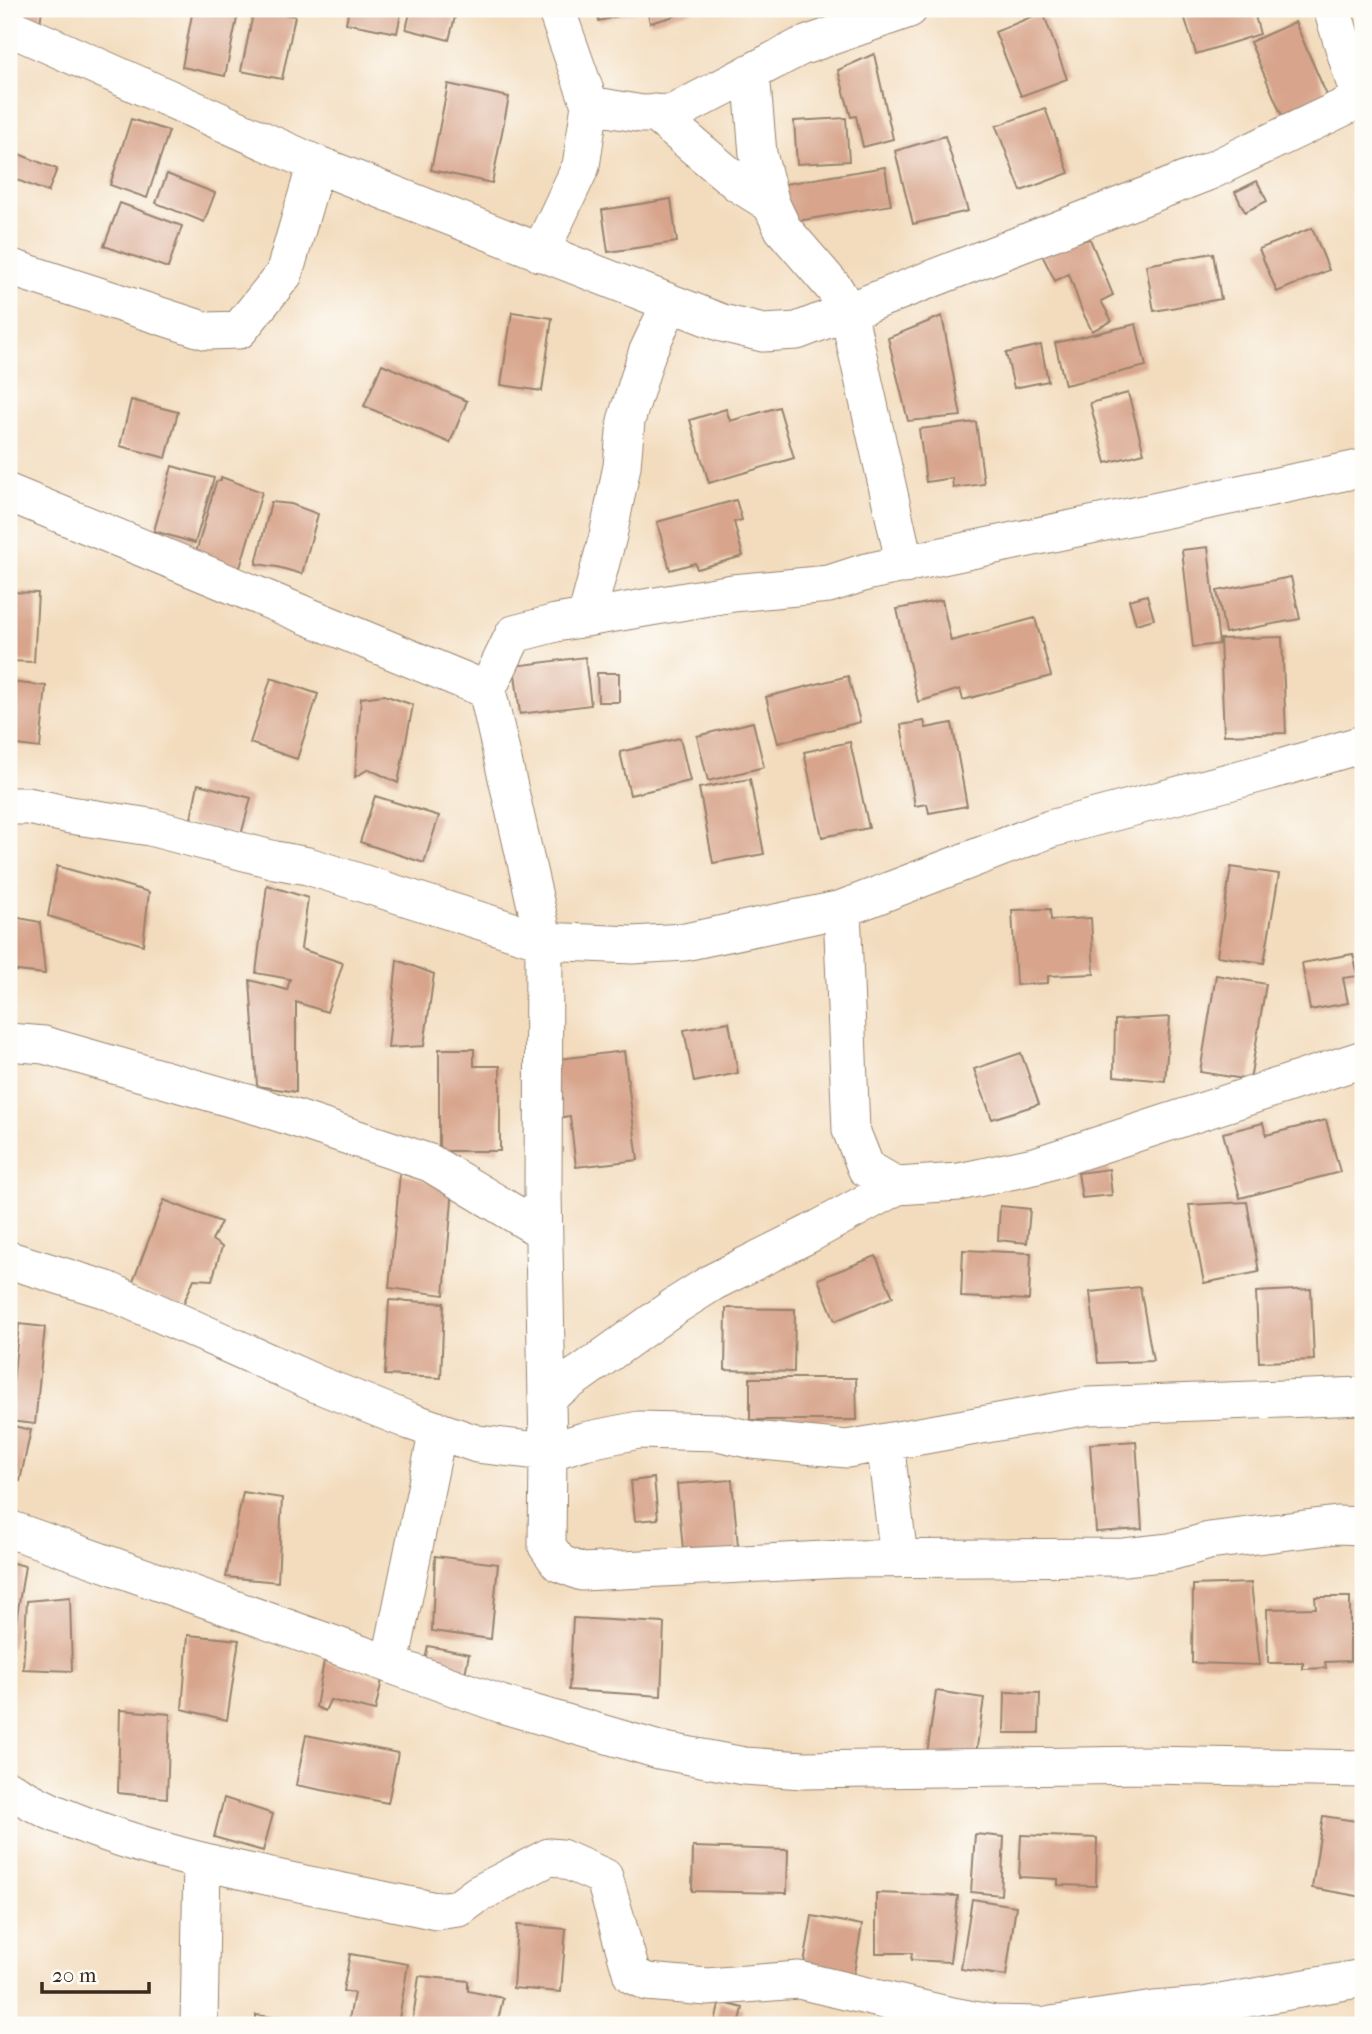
<svg xmlns="http://www.w3.org/2000/svg" width="1372" height="2034" viewBox="0 0 1372 2034" font-family="'IM FELL French Canon',serif">
<style>
.building{fill:#d8a58c}
.lines{fill:none;stroke-linecap:round;stroke-linejoin:round}
.street-casing{stroke:#97836e;stroke-width:39}
.street{stroke:#fff;stroke-width:37}
</style>
<rect width="100%" height="100%" fill="#fdfcf7"/>
<filter id="ink" filterUnits="userSpaceOnUse"><feTurbulence type="fractalNoise" baseFrequency=".0143" numOctaves="2"/><feDisplacementMap in="SourceGraphic" scale="14" xChannelSelector="R" yChannelSelector="G"/><feConvolveMatrix kernelMatrix="1 2 1 2 8 2 1 2 1" color-interpolation-filters="sRGB"/></filter>
<filter id="wash" filterUnits="userSpaceOnUse"><feTurbulence type="fractalNoise" baseFrequency=".00686" numOctaves="4" result="noise"/><feDisplacementMap in="SourceGraphic" scale="28" xChannelSelector="R" yChannelSelector="G"/><feGaussianBlur stdDeviation="1.57" result="paint"/><feColorMatrix in="noise" values="0 0 0 0 0 0 0 0 0 0 0 0 0 0 0 0 0 1.4 0 .05"/><feComposite in="paint" operator="in"/></filter>
<g filter="url(#wash)">
<rect width="100%" height="100%" fill="#f3dcbd"/>
<g id="blocks">
<!-- building -->
<path class="building" d="M9,9H42L40,25L9,14Z
M193,9H239L225,76L182,67Z
M254,9L295,16L282,79L241,71Z
M349,9H402L397,33L346,23Z
M411,9H457L449,40L406,29Z
M596,9H636L637,11L599,21Z
M647,9H693V11L650,23Z
M1182,9H1253L1260,34L1196,54Z
M1043,12L1067,79L1021,96L995,32Z
M1295,22L1331,105L1286,125L1250,42Z
M874,54L893,139L863,147L856,116L851,117L838,70Z
M448,84L509,97L492,183L431,170Z
M1045,108L1069,173L1021,191L996,126Z
M846,118L849,161L797,164L794,121Z
M131,119L169,131L147,198L110,185Z
M945,136L968,211L913,224L895,151Z
M16,153L57,169L48,192L9,177Z
M885,167L891,205L786,223L779,185Z
M167,174L215,193L204,222L156,203Z
M1257,181L1267,201L1245,212L1235,192Z
M671,199L677,242L608,252L602,210Z
M120,203L182,226L168,268L104,246Z
M1312,228L1329,270L1277,292L1259,249Z
M1090,239L1113,295L1101,301L1112,321L1092,331L1082,311L1069,274L1055,281L1040,251Z
M1213,253L1221,299L1154,311L1146,265Z
M512,312L552,318L542,391L501,385Z
M942,316L961,416L908,421L888,338Z
M1136,324L1146,366L1065,385L1055,343Z
M1041,345L1048,381L1014,388L1006,353Z
M382,364L467,401L450,443L364,406Z
M1128,393L1144,453L1106,463L1090,403Z
M131,400L178,412L166,458L120,446Z
M779,407L794,458L709,483L690,420L726,409L730,421Z
M976,422L984,484L953,488L952,478L926,482L919,429Z
M172,466L214,478L195,543L154,531Z
M221,477L262,492L237,578L193,563L216,482L221,480Z
M736,500L742,520L734,522L743,556L697,569L695,563L670,570L657,522Z
M271,502L291,504L318,514L302,574L277,567L256,564Z
M1208,547L1219,644L1193,647L1182,550Z
M1291,577L1300,619L1225,633L1217,591Z
M9,592L38,593L34,662L9,661Z
M1147,595L1154,619L1136,624L1129,600Z
M942,600L951,641L1035,618L1051,676L963,700L960,689L918,702L897,609Z
M1282,637L1286,733L1224,735L1220,639Z
M585,657L591,705L520,714L514,666Z
M597,673H619V702H598Z
M848,676L860,722L778,743L766,697Z
M271,678L318,694L297,759L250,743Z
M9,682L46,686L40,748L9,744Z
M384,695L413,705L398,783L369,769L355,777L361,698Z
M924,721L926,728L952,723L967,806L929,813L927,804L915,806L901,725Z
M753,722L764,767L708,781L697,736Z
M680,738L690,781L630,795L620,752Z
M850,742L869,828L822,837L804,752Z
M750,779L764,854L713,863L699,788Z
M198,784L251,798L241,835L190,824Z
M375,796L439,816L424,863L360,842Z
M57,866L149,892L143,945L48,916Z
M1231,867L1279,874L1264,963L1217,956Z
M267,885L308,898L301,949L343,963L327,1012L296,1002V1092L257,1086L250,980L287,990L290,979L256,973Z
M1050,909L1051,920L1091,918L1094,974L1048,976V983L1016,985L1012,910Z
M9,916L40,922L45,974L9,970Z
M1353,954L1358,976L1343,978L1348,1003L1310,1010L1302,963Z
M397,960L434,974L424,1046L388,1048Z
M1216,975L1266,984L1250,1080L1200,1072Z
M1170,1017L1165,1081L1114,1076L1115,1020Z
M729,1022L738,1073L694,1082L684,1030Z
M439,1049H474V1066H500V1151H439Z
M624,1051L638,1160L576,1167L570,1116L557,1118L550,1060Z
M1021,1053L1039,1104L992,1119L974,1069Z
M1326,1120L1340,1172L1240,1198L1223,1133L1263,1123L1266,1135Z
M1109,1169L1112,1195L1082,1198L1078,1173Z
M400,1173L453,1188L444,1295L389,1288Z
M164,1200L221,1222L212,1240L222,1247L212,1280L194,1279L182,1307L132,1284Z
M1247,1202L1259,1272L1204,1283L1189,1205Z
M1000,1206L1030,1209L1027,1243L998,1240Z
M963,1250L1031,1253L1029,1300L961,1297Z
M876,1256L893,1297L835,1321L818,1279Z
M1140,1287L1153,1361L1098,1363L1090,1292Z
M1311,1289L1314,1360L1259,1362L1256,1292Z
M389,1300L444,1303L441,1378L385,1375Z
M726,1308L795,1309L794,1372L725,1370Z
M19,1324L45,1327L35,1424L9,1421Z
M750,1378H856L857,1420H750Z
M9,1425L31,1430L20,1481L9,1478Z
M1136,1441L1142,1529L1096,1532L1090,1444Z
M654,1478L658,1519L635,1521L631,1481Z
M732,1480L739,1557L684,1561L677,1484Z
M243,1492L282,1498L278,1582L226,1577Z
M435,1556L498,1564L491,1639L432,1631Z
M9,1562L25,1566L12,1647H9Z
M1251,1583L1260,1665L1192,1663L1193,1585Z
M70,1597L72,1671L23,1669L27,1601Z
M1315,1597H1350V1661L1325,1662L1326,1668L1303,1669V1663H1268L1267,1609L1316,1608Z
M573,1618L664,1623L661,1696L569,1690Z
M188,1635L239,1640L227,1720L182,1709Z
M428,1646L469,1654L463,1684L422,1675Z
M324,1661L382,1680L375,1711L330,1700L325,1711L316,1707Z
M936,1691L984,1698L975,1761L927,1754Z
M1005,1692L1040,1693L1039,1733H1004Z
M120,1710L170,1714L167,1798L118,1793Z
M306,1735L398,1753L388,1803L296,1785Z
M224,1798L273,1814L263,1851L214,1837Z
M1323,1816L1363,1822V1897L1312,1888Z
M975,1834L1004,1837L1001,1895L971,1892Z
M1021,1835L1097,1838L1096,1886L1058,1885V1879L1019,1877Z
M693,1847L788,1850L787,1893L692,1891Z
M876,1893L958,1896L950,1962L911,1960L912,1953H876Z
M972,1899L1016,1906L1006,1976L961,1969Z
M812,1916L862,1925L853,1979L803,1970Z
M517,1925L566,1929L561,1992L513,1988Z
M350,1954L408,1964L398,2025H348L354,1993L343,1991Z
M419,1976L468,1981V1991L503,1998L497,2025H412Z
M720,2002L743,2008L739,2025H714Z
M256,2015L305,2021L304,2025H256Z"/>
</g>
</g>
<g filter="url(#ink)">
<use href="#blocks" fill-opacity="0" stroke="#97836e" stroke-width="2"/>
<g class="lines">
<defs>
<path id="street" d="M1332,9L1360,99
M9,27L316,164L722,323L763,333L797,331L1210,171L1363,98
M751,72L758,154L771,204L783,229L834,288L848,311L905,565
M590,105L642,114L673,113L800,47L909,9
M655,113L739,184L771,204
M540,253L581,166L590,105L556,9
M9,267L207,331L239,330L284,274L316,164
M1363,468L866,572L829,584L733,593L556,623L514,634L487,690L544,941L543,1192L548,1452L547,1546L559,1563L582,1572L844,1559L1124,1557L1170,1552L1209,1541L1337,1525L1363,1526
M9,493L487,690
M586,618L608,536L622,466L626,421L647,353L670,304
M9,806H28L70,815L150,827L275,860L308,866L544,941L632,945L685,942L842,909L1050,829L1270,771L1363,744
M842,909L851,1130L866,1168L897,1186
M9,1042L44,1045L261,1107L430,1163L543,1231
M9,1260L107,1290L317,1384L410,1421L477,1444L548,1452L584,1441L639,1430L718,1432L752,1440L847,1449L1088,1406L1363,1396
M547,1396L580,1374L675,1306L713,1282L811,1233L897,1186L959,1182L1038,1165L1363,1059
M885,1442L899,1558
M9,1529L501,1704L659,1750L744,1766L804,1770L1148,1765L1363,1769
M390,1664L438,1430
M9,1790C25,1798 40,1807 57,1814C174,1864 312,1884 436,1911L459,1908L478,1894L549,1857L561,1858L604,1877L632,1975L647,1982L707,1987L799,1980L947,2015L994,2024L1036,2025
M199,2025L202,1861
M1051,2025L1154,2010L1203,2006L1363,1978"/>
</defs>
<!-- street casing -->
<use href="#street" class="street-casing"/>
<!-- street -->
<use href="#street" class="street"/>
</g>
</g>
<!-- margin -->
<rect width="1372" height="2034" fill="none" stroke="#fdfcf7" stroke-width="35"/>
<!-- scale -->
<path d="M42 1982v10h107v-10" fill="none" stroke="#3b2a1e" stroke-width="3.5"/>
<text x="52" y="1982" font-size="21" fill="#3b2a1e" stroke="#fdfcf7" stroke-width="5" paint-order="stroke">20 m</text>
</svg>
